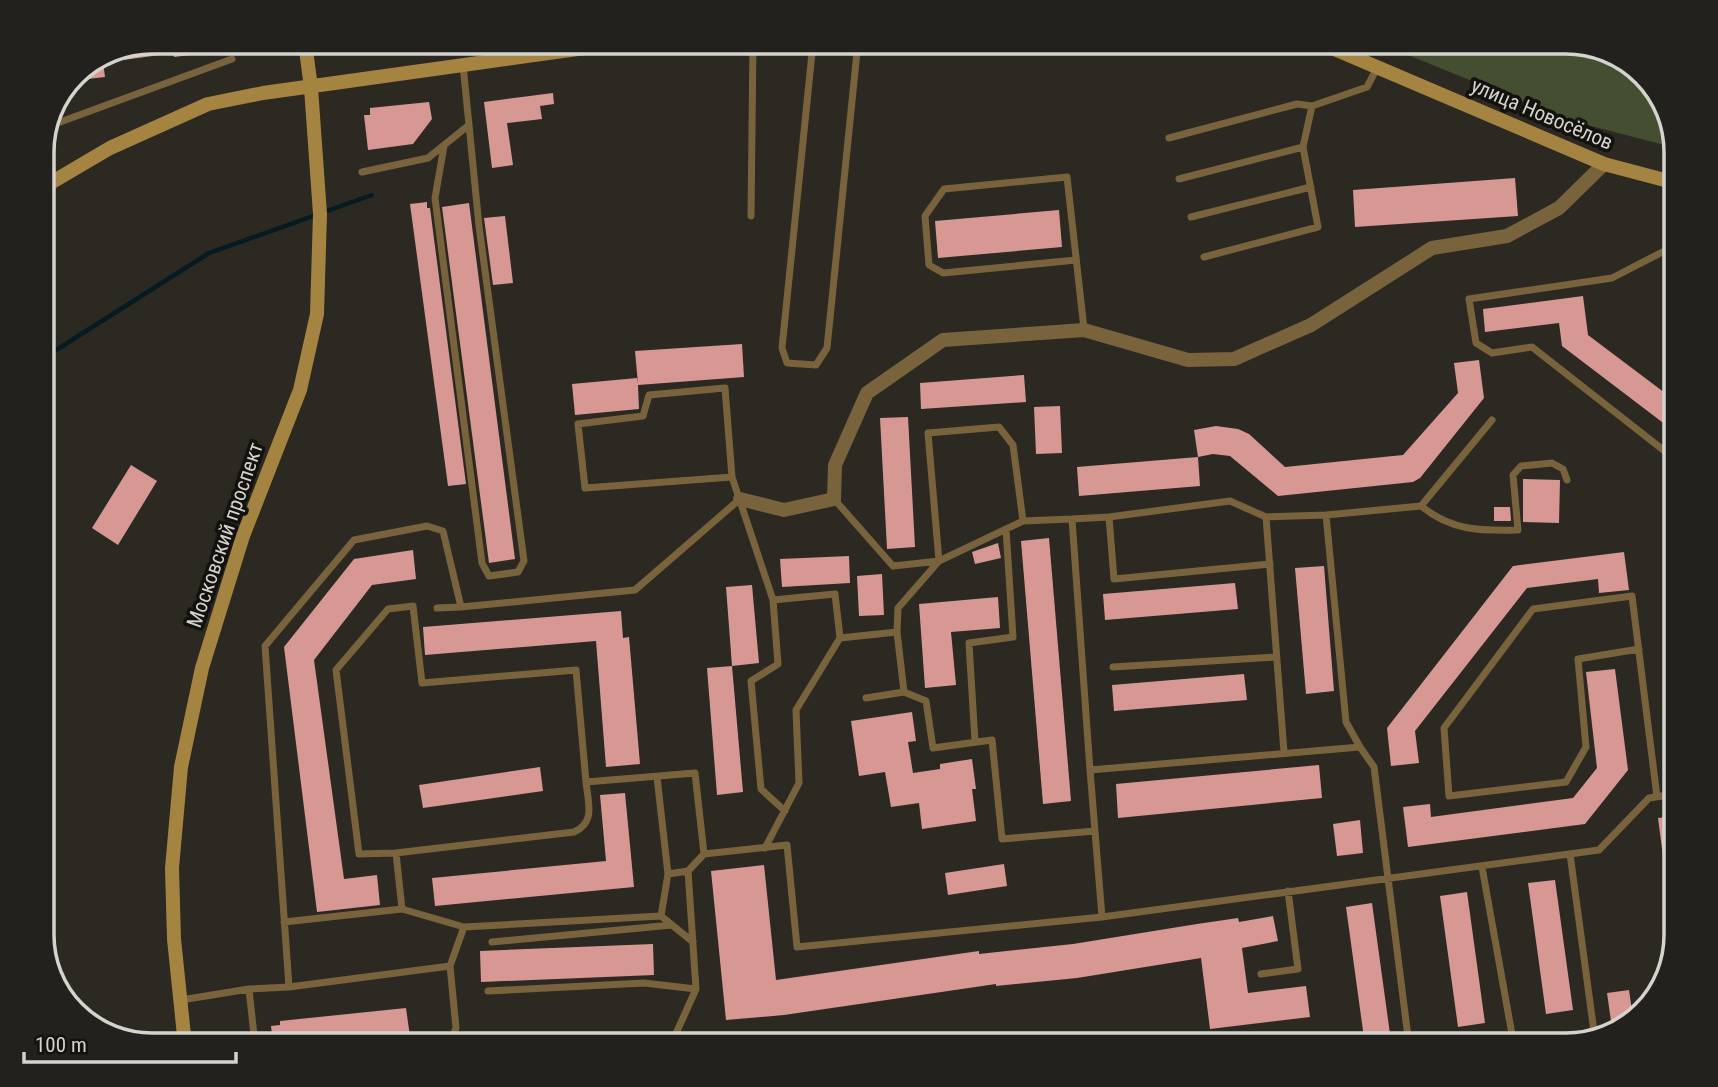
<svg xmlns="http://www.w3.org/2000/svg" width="1718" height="1087" viewBox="0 0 1718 1087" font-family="'Roboto Condensed',sans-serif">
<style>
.green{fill:#444e31}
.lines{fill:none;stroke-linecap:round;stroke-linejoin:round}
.stream{stroke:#061a22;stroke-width:4.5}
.building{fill:#d79894}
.lane{stroke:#78633c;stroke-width:7}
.street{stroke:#78633c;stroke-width:14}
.secondary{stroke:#a58341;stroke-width:14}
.labels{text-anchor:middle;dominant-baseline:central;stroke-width:7;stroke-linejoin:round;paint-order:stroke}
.street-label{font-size:21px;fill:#d4d3ce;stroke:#13120e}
.rim{fill:none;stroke:#d4d3ce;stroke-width:3.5}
</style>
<rect width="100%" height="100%" fill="#2b2922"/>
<!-- green -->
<path class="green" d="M1376,42H1566L1627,60L1661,97L1676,148L1568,120Z"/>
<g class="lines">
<!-- stream -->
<path class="stream" d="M324,212L372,195
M42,359L209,253L316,215"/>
</g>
<!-- building -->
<path class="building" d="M152,42H189L190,55L174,57V53L116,61L115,57Z
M103,62L105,77L71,81L75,74Z
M553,93L554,104L540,106L542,119L507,123L513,165L492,168L484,102Z
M429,102L432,119L413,144L368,150L364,115H370V108Z
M1515,178L1518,216L1355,227L1353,190Z
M427,202V208H430L466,484L448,486L410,204Z
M469,203L515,559L489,563L442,207Z
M1059,210L1062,247L938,258L935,221Z
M505,216L513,283L493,285L484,218Z
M1583,296L1588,335L1669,396H1676V421L1662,422L1562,346L1559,323L1485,332L1483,309Z
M742,344L744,377L638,385L639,409L575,415L572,384L637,378L638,384L635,351Z
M1479,360L1484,398L1420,478L1413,482L1278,496L1230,456L1213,454L1198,457L1194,430L1216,426L1238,429L1249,434L1285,467L1403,455L1458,393L1454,363Z
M1024,375L1026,402L921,409L920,383Z
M1060,406L1062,453L1036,454L1034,407Z
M908,417L915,547L887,549L880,418Z
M1198,457L1200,486L1079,496L1077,467Z
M131,465L157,481L118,545L92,528Z
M1523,479L1560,480L1559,523L1523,522Z
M1494,507H1510L1511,521H1494Z
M1049,538L1071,801L1043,804L1021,541Z
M998,543L1001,558L975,564L972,552Z
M413,550L416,579L372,585L314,660L344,879L377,875L380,905L317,912L284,647L354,559Z
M1624,552L1629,590L1599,593L1598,579L1527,588L1415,731L1419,763L1391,766L1387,728L1513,566Z
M849,556L850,583L782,587L780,559Z
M1324,566L1334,691L1306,694L1295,568Z
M882,574L884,615L859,616L857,576Z
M1235,583L1238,609L1105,620L1103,594Z
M752,585L759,663L732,666L726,587Z
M998,597L1000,628L951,632L956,685L925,688L919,604Z
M621,611L623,638L629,637L640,764L606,767L596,641L425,655L423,627Z
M732,666L743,792L717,795L707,668Z
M1615,669L1628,770L1585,824L1408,847L1403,807L1430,804L1431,817L1573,798L1597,768L1586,672Z
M1244,674L1247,700L1114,711L1112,685Z
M912,712L916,741L908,742L913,773L940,769V764L972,759L976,789H972L976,821L922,829L919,803L891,807L885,772L859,776L851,721Z
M1319,765L1322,798L1118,818L1116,784Z
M540,767L543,791L423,808L419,785Z
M625,793L634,887L435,906L432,878L606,861L600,795Z
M1676,816V901L1669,902L1658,818Z
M1360,820L1363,853L1337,856L1333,824Z
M1004,864L1007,886L948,895L945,873Z
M764,865L776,980L979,951V954L1073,944L1197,924L1238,918L1239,922L1273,916L1278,941L1242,948L1248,993L1306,986L1310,1017L1210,1029L1201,958L1077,978L996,986V984L784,1015L726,1020L711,871Z
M1555,880L1573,1010L1546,1014L1528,883Z
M1467,892L1485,1023L1458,1027L1440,896Z
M1372,903L1390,1034L1364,1038L1346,907Z
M653,944L654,975L481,982L480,951Z
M1629,990L1633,1018L1611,1021L1607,993Z
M406,1008L411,1044L397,1045L396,1042L370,1045H273L271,1026L280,1025V1021Z"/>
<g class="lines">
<!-- lane -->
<path class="lane" d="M811,42L812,53L782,348L787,363L816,365L827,348L858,42
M52,125L232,59
M1169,138L1297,104L1312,106L1367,87L1377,68
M444,146L435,198L482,563L489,576L518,572L524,561L479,226L469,125
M362,172L428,158L469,125L463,65
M1179,179L1303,147
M751,216L753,42
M1191,217L1311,187
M1676,245L1612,278L1469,299L1476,343L1492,353L1532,347L1676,460
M1204,257L1318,227L1303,147L1312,106
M1076,260L943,273L929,265L925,216L944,189L1067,177L1084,329
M732,477L585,488L578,424L643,416L649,395L725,388L732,477L773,600
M834,499L893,566L939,561L928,433L999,427L1013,445L1023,521L1072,519L1090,770L1360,747L1374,767L1409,1045
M1421,506C1452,531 1480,531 1518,530L1513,475L1521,466L1552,463L1563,469L1567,480
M1326,515L1346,722L1360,747
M1109,517L1230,501L1266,517L1326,515L1421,506L1492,420
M1266,517L1284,752
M1072,519L1109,517L1114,579L1270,564
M437,608L461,607
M897,632L904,692L926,701L933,748L992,740L1002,839L1095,831
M1639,649L1578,659L1586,747L1566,782L1449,796L1444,728L1533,609L1632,596L1657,797
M1113,667L1276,657
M866,698L904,692
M975,742L969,643L1013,637L1006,529
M1090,770L1102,917
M657,777L668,874
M785,811L761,789L751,681L778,664L773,600L835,594L840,638L897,632L898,608L939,561L1023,521
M765,848L799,783L796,710L840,638
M396,853L574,832C596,822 588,803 586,782
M704,854L787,845L797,947L1102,917L1599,850L1649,798L1676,794
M1570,854L1594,1032
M1482,867L1513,1040
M661,916L693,942
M284,922L402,909
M464,927L661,916L668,874L688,871
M492,942L672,925
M1261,974L1298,969L1288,891
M289,987L265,646L354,540L427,526L443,531L461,607L635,590L740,499
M488,991L644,983L696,989
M181,1000L249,989
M255,1045L249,989L289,987L450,966
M449,1045L456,1028L450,966L464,927L402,909L396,853L359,854L336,670L388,609L413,606L422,683L576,670L586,782L695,773L704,854L688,871L696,989L674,1038L675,1045"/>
<!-- street -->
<path class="street" d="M740,499L784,510L834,499L835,465L867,393L943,340L1084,330L1188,360L1234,359L1311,325L1432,248L1507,236L1559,208L1604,164"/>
<!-- secondary -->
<path class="secondary" d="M1318,42L1604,164L1676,183
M42,188L110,148L208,104L263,93L628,42
M185,1045L174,939L172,868L181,767L202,668L243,536L300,390L317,314L320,214L311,88L305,42"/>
</g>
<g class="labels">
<!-- street labels -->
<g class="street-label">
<text transform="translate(1542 114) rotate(23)">улица Новосёлов</text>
<text transform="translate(225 535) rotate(-71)">Московский проспект</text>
</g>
</g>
<!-- crop -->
<path d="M0 0H1718V1087H0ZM152 54H1566A98 98 0 0 1 1664 152V935A98 98 0 0 1 1566 1033H152A98 98 0 0 1 54 935V152A98 98 0 0 1 152 54Z" fill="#22211d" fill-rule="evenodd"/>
<path class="rim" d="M152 54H1566A98 98 0 0 1 1664 152V935A98 98 0 0 1 1566 1033H152A98 98 0 0 1 54 935V152A98 98 0 0 1 152 54Z"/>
<!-- scale -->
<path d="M24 1052v10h212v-10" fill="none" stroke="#d4d3ce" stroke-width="3.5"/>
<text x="35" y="1052" font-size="21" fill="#d4d3ce" stroke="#13120e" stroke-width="5" paint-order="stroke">100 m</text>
</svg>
